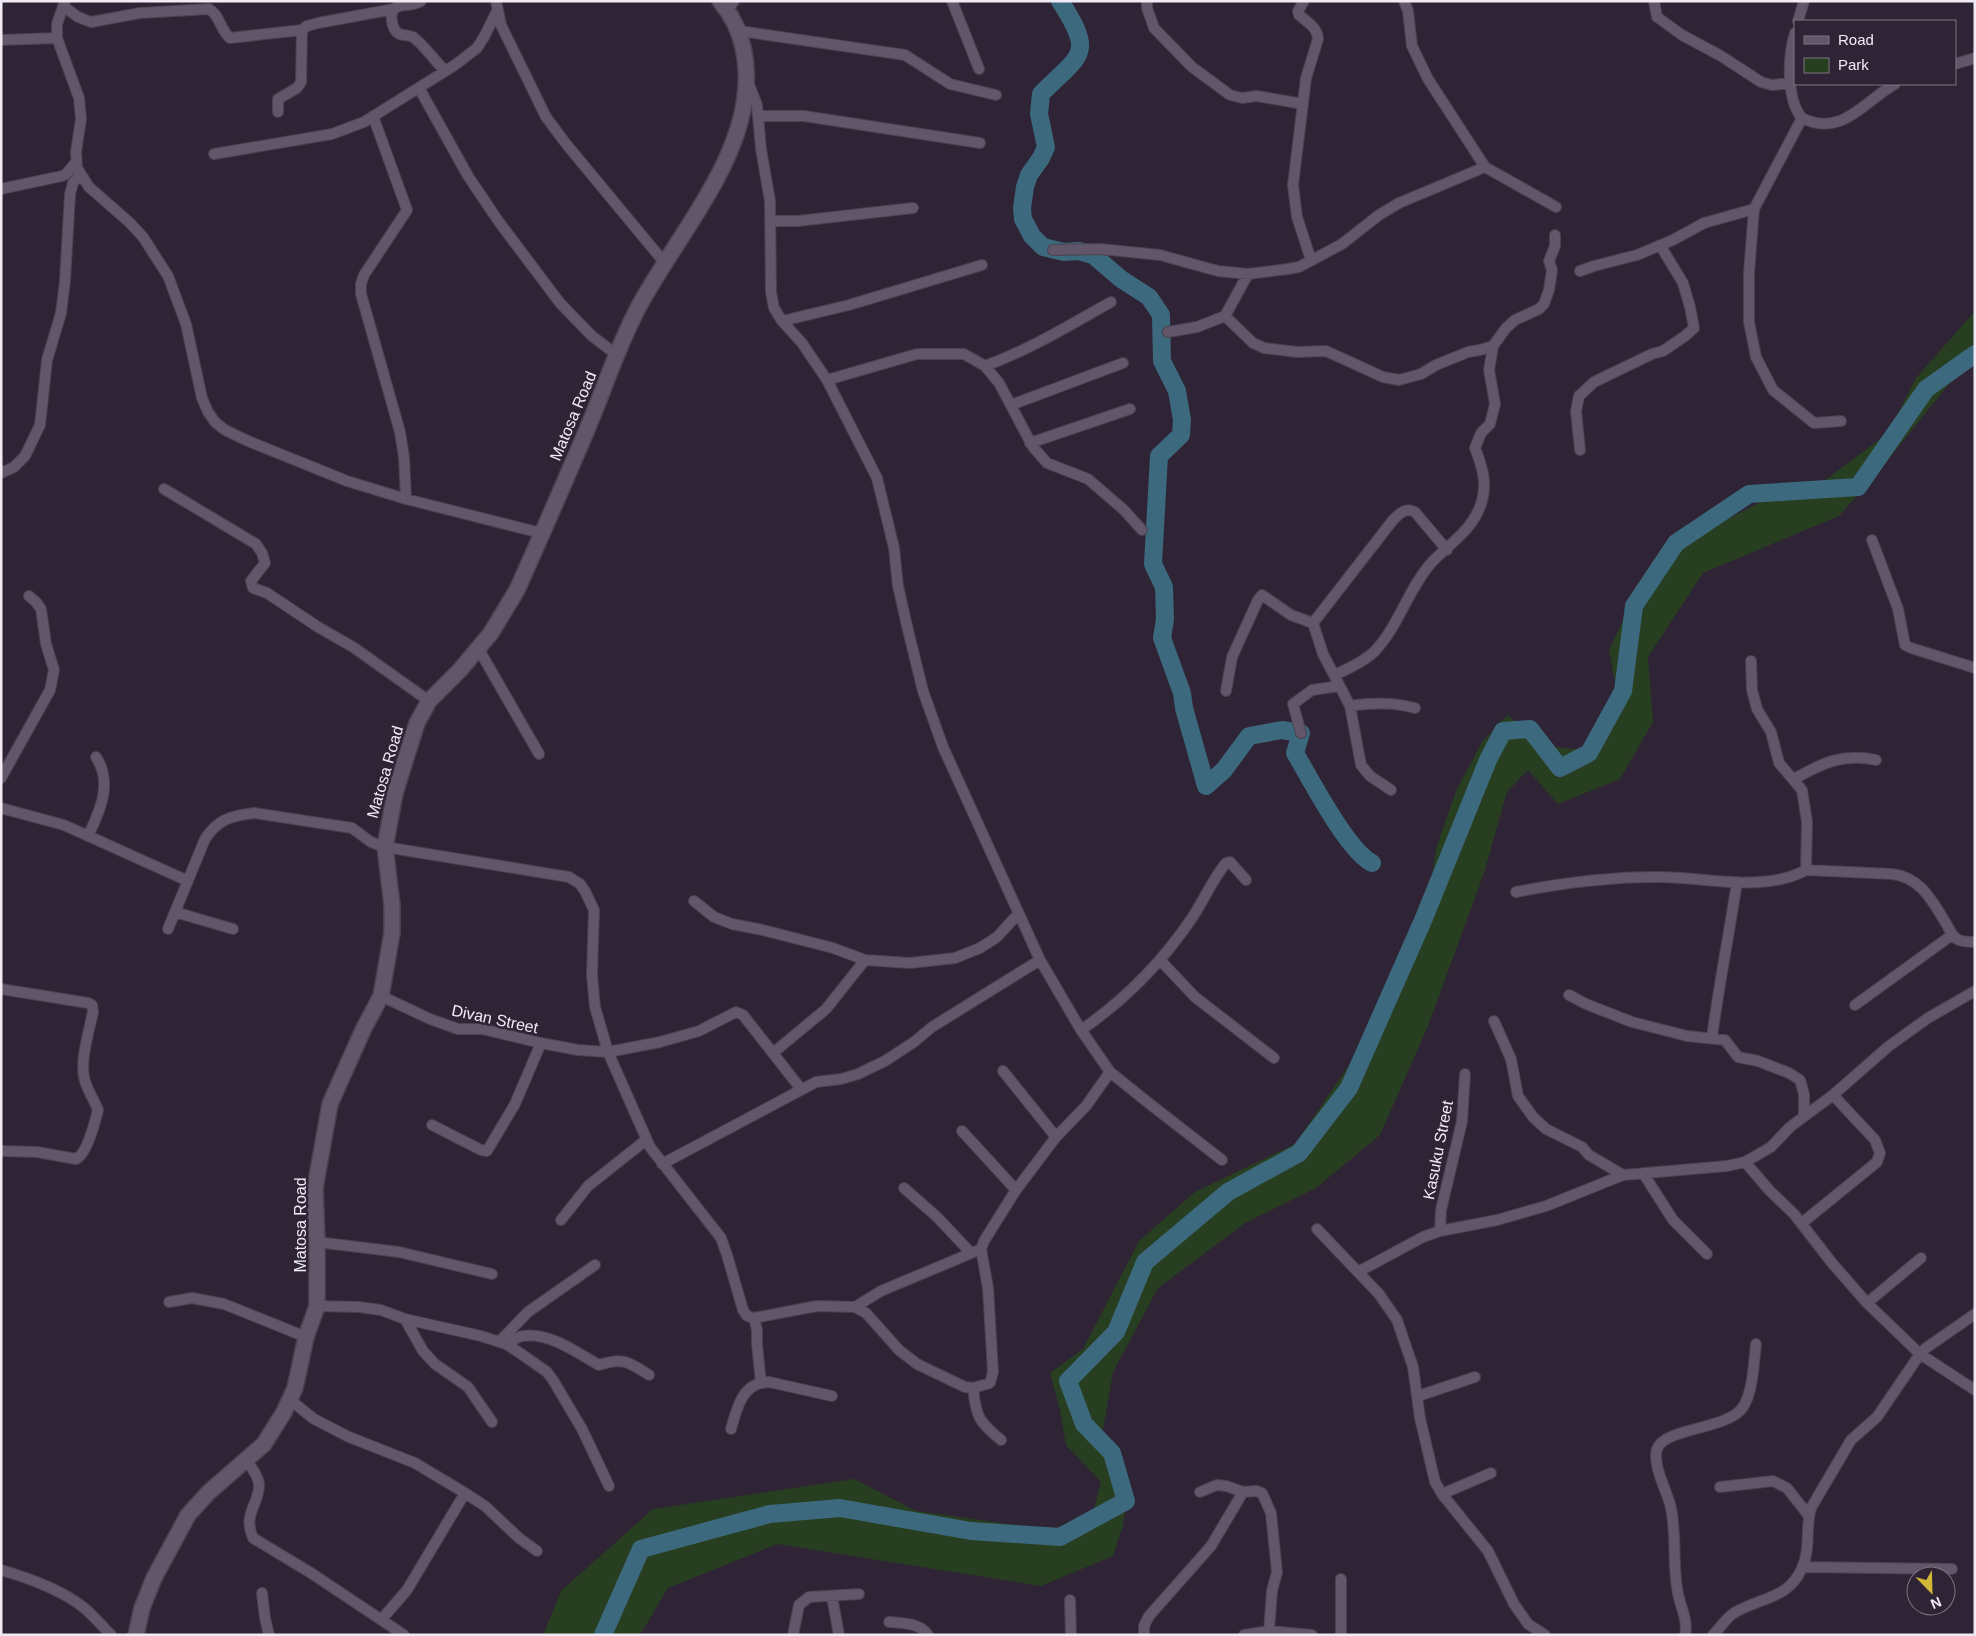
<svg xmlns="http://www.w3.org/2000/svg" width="1976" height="1636" viewBox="0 0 1976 1636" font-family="Helvetica,sans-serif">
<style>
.green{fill:#283e20}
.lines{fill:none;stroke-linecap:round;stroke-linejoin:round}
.river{stroke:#3c697d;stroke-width:18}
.street-casing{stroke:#4b4250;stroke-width:12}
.secondary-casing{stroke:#4b4250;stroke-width:18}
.street{stroke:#61566a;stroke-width:10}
.secondary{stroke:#61566a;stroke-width:15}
.labels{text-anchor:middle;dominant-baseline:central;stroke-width:5;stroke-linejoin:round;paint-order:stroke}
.street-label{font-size:16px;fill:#f1ebf6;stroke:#2e2435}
</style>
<rect width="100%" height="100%" fill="#2e2435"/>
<!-- green -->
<path class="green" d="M1975,311V363L1957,374L1878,472L1839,516L1703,573L1648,657L1653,722L1620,779L1558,804L1528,770L1507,792L1484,873L1428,1026L1380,1135L1316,1188L1245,1223L1158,1288L1113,1372L1102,1435L1128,1491L1123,1525L1113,1556L1041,1586L777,1544L668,1588L640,1635H543L561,1591L653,1509L854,1479L916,1511L1052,1530L1089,1527L1101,1482L1066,1445L1060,1410L1050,1373L1083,1349L1139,1241L1195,1192L1295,1144L1378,1023L1426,915L1436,849L1456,791L1482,742L1507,715L1551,747L1592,750L1616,687L1609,650L1646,571L1691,538L1782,491L1824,481L1888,433L1916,378Z"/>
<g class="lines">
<!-- river -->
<path class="river" d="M1060,1C1096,56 1080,54 1041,94L1039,114L1046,147L1041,158L1029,175L1025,187L1022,208L1023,219L1032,236L1043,247L1064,252L1079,251L1093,255L1121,279L1149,297L1161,315L1162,361L1177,391L1182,420L1181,435L1159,456L1153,564L1164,587L1165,619L1162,638L1182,693L1184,708L1206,786L1224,770L1249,736L1282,730L1301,733L1295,753C1311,780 1347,850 1372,863
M603,1635L641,1549L770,1514L840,1508L971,1531L1060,1537L1126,1501L1112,1453L1084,1424L1068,1381L1116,1332L1145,1262L1228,1192L1299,1153L1349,1088L1424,918L1488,760L1503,731L1530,729L1560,768L1589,753L1623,691L1634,606L1676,543L1749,494L1858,487L1926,389L1975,354"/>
<defs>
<path id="street" d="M65,1L57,24V38L79,98L81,119L76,152L77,168L89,187L129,222L143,237L168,276L186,324L202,398L208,412L215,422L225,430L248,441L347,481L406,499L541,533
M421,1C413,7 402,3 395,8C389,13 392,25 395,30C399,37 407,34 413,37C423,44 436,62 445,71
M496,1L501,25L546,117L567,145L664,262
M952,1L979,69
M1147,1V8L1154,28L1192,67L1230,95L1242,98L1257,96L1303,104
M1304,1L1298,11L1299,15C1307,22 1318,28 1318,39L1306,78L1293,185L1297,217L1311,260
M1404,1L1408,11L1412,46L1428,79L1485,167L1556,207
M1654,1L1657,17L1682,35L1721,56L1761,82L1772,85L1791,83
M63,6L78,17L91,22L140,13L209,9C220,15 220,30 230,38L302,30
M728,10L734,1
M1798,21L1804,1
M740,31L905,55L950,84L996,95
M1795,33C1788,55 1786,100 1802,118
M1,40L57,38
M1955,64L1975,58
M748,82L757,105L761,149L770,201L771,292L774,308L782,321L802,343L827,380L877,478L894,548L898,586L907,626L923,691L943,747L1040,960L1081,1030L1110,1072L1086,1106L1056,1137L1016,1190L984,1241L981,1249L988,1288L993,1372L990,1383L973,1388C976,1417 979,1422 1001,1440
M419,88L468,176L499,222L560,303L592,336L617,355
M278,112V99L297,88L301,82L302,30L307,26L318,23L394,9
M373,116L407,210L364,275L361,284V294L400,432L404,457L406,499
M758,116H804L980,143
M1802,118L1754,209L1749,273V322L1756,357L1773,390L1814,423L1841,421
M1802,118C1842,138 1864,101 1895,84
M214,154L332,134L364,122L455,65L477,48L484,37L497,11
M1,189L62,176L66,174L76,162
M770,221H798L913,208
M1053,250L1100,249L1160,255L1218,271L1248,274L1288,269L1299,267L1342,244L1379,215L1399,203L1485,167
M1580,271L1594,266L1637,255L1673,240L1704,223L1754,209
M1225,316L1253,343L1264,348L1297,352L1326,351L1383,377L1399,380L1421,374L1436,365L1468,352L1480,350L1493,346
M782,321L849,305L982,265
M1168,332L1197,327L1225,316L1248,274
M985,366C1031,349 1068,326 1111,302
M827,380L917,354H964L985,366L999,383L1033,447L1047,463L1088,479L1124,510L1142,530
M1011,405L1123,363
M1030,443L1130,409
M1580,450L1576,411L1579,396L1594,382L1652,354L1663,351L1685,336L1694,328L1690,307L1683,283L1660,245
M1,473L14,467L25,456L40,425L47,360L61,313L65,281L70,194L73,183L80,174
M164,489L256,544L262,553L265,563L251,581L253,588L267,593L318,627L353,647L429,701
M1872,540L1898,609L1905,645L1911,648L1975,668
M1313,623L1393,520C1400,513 1406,507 1415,512L1447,550
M1313,623L1323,654L1334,675
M478,648L539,754
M1751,661L1752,690L1757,709L1771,732L1779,763L1802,790L1807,822L1806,870
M1226,691L1232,657L1258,600L1262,595L1291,615L1313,623
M1350,706L1361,765L1370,776L1391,790
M1415,708C1393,702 1373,703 1350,706L1334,675C1348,669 1363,662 1374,652C1399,626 1408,589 1432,562C1450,543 1472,531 1481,504C1488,484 1482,466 1475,448L1481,433L1490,424L1495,404L1489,370L1493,346L1506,328L1515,320L1539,309L1544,304L1549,290L1552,270L1549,261L1555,246V235
M1301,733L1293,704L1312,690L1339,686
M1,778L50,690L54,670L46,644L41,609L36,602L29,596
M1794,779C1822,763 1843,753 1876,760
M1,808L64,825L188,881
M88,836C100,811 113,783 96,757
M1516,892C1562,883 1608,877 1656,877C1703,876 1762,894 1806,870L1892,874C1921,877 1933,902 1947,925C1950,931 1953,938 1959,940C1964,942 1970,942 1975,942
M694,901L714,917L732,924L763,930L833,948L865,960L910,963L955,958L980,948L997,937L1018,914
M175,912L233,929
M168,929L205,839C218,819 231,816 254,813L352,828L371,842L385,847L569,877L580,884L585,891L594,910L592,975L595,1007L608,1052L650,1147L721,1238L727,1255L743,1310L747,1316L754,1318
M1160,960L1195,997L1274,1058
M1,989L88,1003L92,1005L93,1012C89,1031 79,1063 85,1081C88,1091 94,1100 98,1110C95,1122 87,1154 76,1159L37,1152L1,1151
M1569,995L1586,1004L1632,1022L1687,1036L1725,1040L1738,1057L1758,1061L1789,1073L1800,1080L1804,1094V1115
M381,996L430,1019L458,1029H482L541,1043L578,1050L608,1052L660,1042L699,1031L736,1012L743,1015L801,1089
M1855,1005L1952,935
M1494,1021L1511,1059L1518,1096L1533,1117L1546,1129L1582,1147L1589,1155L1623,1175
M1081,1030C1125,1000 1162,962 1192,918C1204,900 1212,880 1226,863L1230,862L1246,880
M1712,1037C1719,985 1729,934 1737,882
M773,1053L826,1009L865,960
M1003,1071L1056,1137
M1110,1072L1146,1101L1222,1160
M432,1125L481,1150L487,1151L515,1104L541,1043
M962,1131L1016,1190
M1745,1162L1770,1191L1794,1214L1832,1263L1867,1303L1920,1354L1975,1390
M662,1164L816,1082L841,1079L858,1074L885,1061L914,1042L932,1027L1040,960
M1643,1173L1673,1220L1707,1254
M904,1188L937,1217L971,1253
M561,1220L588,1186L646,1140
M1802,1223L1877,1162L1880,1153L1875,1140L1833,1095
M1317,1229L1379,1294L1397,1320L1413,1367L1420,1418L1435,1482L1442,1494L1488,1551L1514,1604L1528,1624L1545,1635
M1440,1231L1441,1210L1462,1121L1465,1074
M317,1242L399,1252L492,1274
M1358,1272L1423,1237L1440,1231L1497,1220L1546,1206L1623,1175L1727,1166L1745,1162L1771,1147L1790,1127L1833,1095L1889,1046L1928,1018L1975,991
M169,1302L192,1298L224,1304L306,1337
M1867,1303L1921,1258
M317,1306L359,1307L381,1310L405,1319L481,1336L506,1344L520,1353L547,1372L553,1380L582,1429L609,1486
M855,1307L881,1291L981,1249
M405,1319L423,1351L435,1364L468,1387L492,1422
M499,1342L528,1312L595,1265
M506,1344C511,1342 518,1336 523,1336C550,1332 577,1353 599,1365C623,1357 629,1362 649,1375
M761,1383L769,1382L832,1396
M1418,1396L1475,1377
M289,1399L314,1419L349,1437L415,1463L465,1493L485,1506L519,1538L537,1551
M731,1429C736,1412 741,1387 761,1383L757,1344V1330L754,1318L817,1306L855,1307L866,1313L899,1350L917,1364L965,1387L973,1388
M246,1460C251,1467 258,1475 259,1484C260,1503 242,1514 253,1538L311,1573L404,1635
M1720,1487L1773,1481L1787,1488L1809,1516
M1200,1492L1217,1485L1226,1486L1243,1492L1256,1491L1262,1493L1271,1513L1277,1572L1272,1591L1269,1631
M1442,1494L1491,1473
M1803,1567L1952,1569
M1,1570C29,1578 60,1589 83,1607C93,1615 102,1626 111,1635
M262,1593L265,1618L269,1635
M832,1597L839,1635
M1070,1600L1071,1635
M381,1620L407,1590L465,1493
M889,1622C903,1623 920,1623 928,1635
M793,1635L799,1605L809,1597L859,1594
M1144,1635V1626L1149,1616L1211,1546L1243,1492
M1244,1635L1269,1631L1312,1635
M1341,1635V1579
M1685,1635C1688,1622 1682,1610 1679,1598C1671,1567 1678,1535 1670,1504C1666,1490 1652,1463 1657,1449C1665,1427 1728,1430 1743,1407C1753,1392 1754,1361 1756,1344
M1713,1635C1720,1628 1726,1618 1734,1613C1761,1597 1789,1599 1802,1568C1811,1549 1805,1528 1811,1508L1851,1440L1877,1417L1920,1354L1926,1348L1975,1314"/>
<path id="secondary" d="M136,1635L142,1608L154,1578L188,1515L209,1492L264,1444L284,1412L295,1388L306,1337L317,1306V1242L315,1188L330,1104L363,1030L381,996L392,933V905L385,847L395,793L417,723L429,701L460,670L491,633L517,590C542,534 567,477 591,420C606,383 619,344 638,308C672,244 732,176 744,104C750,68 745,30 720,1"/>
</defs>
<!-- street casing -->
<use href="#street" class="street-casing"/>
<!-- secondary casing -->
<use href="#secondary" class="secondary-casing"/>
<!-- street -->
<use href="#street" class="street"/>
<!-- secondary -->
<use href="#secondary" class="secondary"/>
</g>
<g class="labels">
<!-- street labels -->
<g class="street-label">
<text transform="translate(573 416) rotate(-67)">Matosa Road</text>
<text transform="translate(385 772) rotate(-74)">Matosa Road</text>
<text transform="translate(495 1019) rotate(12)">Divan Street</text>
<text transform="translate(1438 1150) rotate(-79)">Kasuku Street</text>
<text transform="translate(300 1225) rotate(-90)">Matosa Road</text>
</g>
</g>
<!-- border -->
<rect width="1976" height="1636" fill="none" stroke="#f1ebf6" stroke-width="5"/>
<!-- legend -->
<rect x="1794" y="20" width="162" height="65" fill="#2e2435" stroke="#7c7482"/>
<rect x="1804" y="36" width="25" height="8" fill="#61566a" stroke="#7c7482"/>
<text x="1838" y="45" font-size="15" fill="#f1ebf6">Road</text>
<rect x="1804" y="58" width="25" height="15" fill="#283e20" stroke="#7c7482"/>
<text x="1838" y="70" font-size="15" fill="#f1ebf6">Park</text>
<!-- north arrow -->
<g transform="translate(1931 1591) rotate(157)"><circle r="24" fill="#2e2435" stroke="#7c7482"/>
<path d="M0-4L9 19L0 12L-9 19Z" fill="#d0b836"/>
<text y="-8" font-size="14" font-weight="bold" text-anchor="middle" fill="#f1ebf6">N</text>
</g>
</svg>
